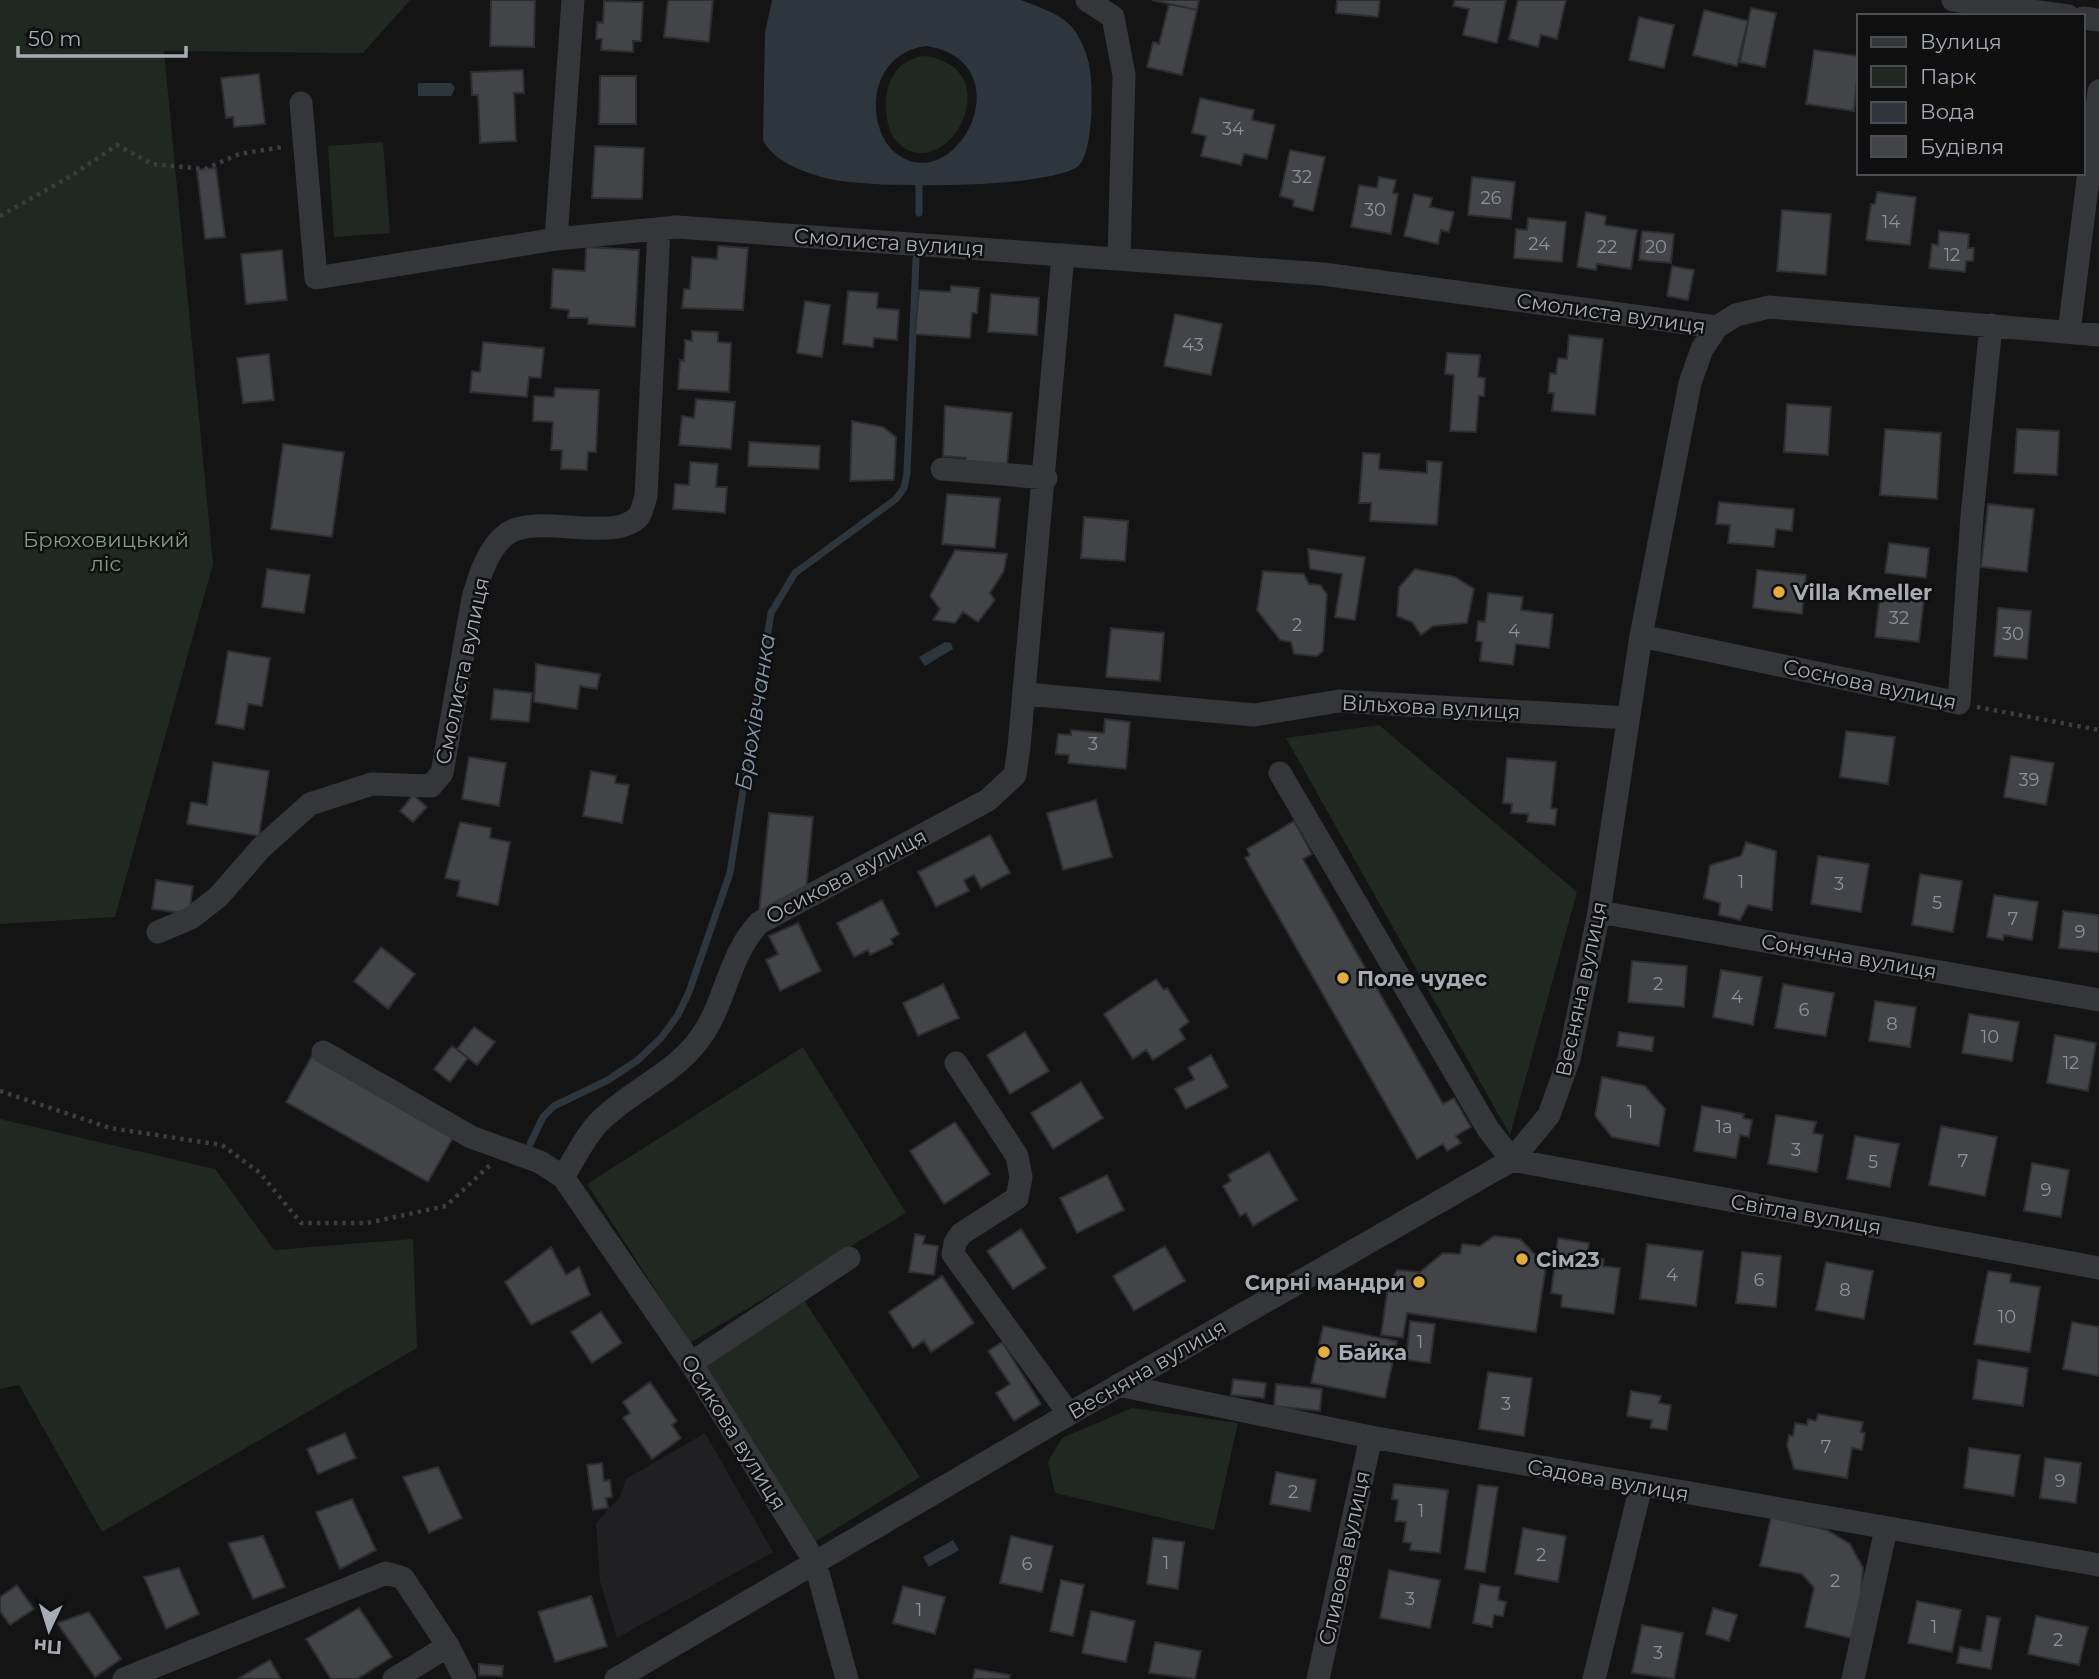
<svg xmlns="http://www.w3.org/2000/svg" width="2099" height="1679" viewBox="0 0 2099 1679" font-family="Montserrat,sans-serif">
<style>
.built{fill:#202022}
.green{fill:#202821}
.water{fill:#2e363d;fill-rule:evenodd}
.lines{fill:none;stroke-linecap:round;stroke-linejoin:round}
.stream{stroke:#2e363d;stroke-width:7}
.building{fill:#434448;stroke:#2e2e31;stroke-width:2}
.path{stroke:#3b3d41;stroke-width:4.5;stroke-dasharray:3.5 5;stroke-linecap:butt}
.minor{stroke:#35363a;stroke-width:23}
.poi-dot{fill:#e2af3f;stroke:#0f0f10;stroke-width:2.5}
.labels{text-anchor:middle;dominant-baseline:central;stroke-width:5;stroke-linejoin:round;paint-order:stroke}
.number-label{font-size:18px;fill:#8e9199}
.street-label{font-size:21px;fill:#a7abb4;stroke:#0f0f10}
.park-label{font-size:21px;fill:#7f9e82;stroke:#0f0f10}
.poi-label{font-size:21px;font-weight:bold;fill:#a7abb4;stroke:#0f0f10;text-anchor:start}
.water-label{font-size:23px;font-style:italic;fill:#8097ad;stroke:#0f0f10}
</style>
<rect width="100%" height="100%" fill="#141415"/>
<!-- built -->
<path class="built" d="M705,1433L773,1552L617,1638L600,1581L596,1523L620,1497L626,1479Z"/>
<!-- green -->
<path class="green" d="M0,0H410L363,53L164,51L213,564L115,917L0,924Z
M926,56C1007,69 953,175 906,149C895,143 889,132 887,119C882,89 893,58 926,56Z
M383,142L390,233L334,237L328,146Z
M1379,725L1577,892L1510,1135L1286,738Z
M803,1047L906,1213L690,1343L587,1184Z
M0,1119L215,1169L274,1250L413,1239L417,1348L102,1532L19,1385L0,1389Z
M802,1297L920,1477L813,1543L696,1371Z
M1132,1408L1238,1423L1214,1530L1055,1493L1048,1462L1062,1438Z"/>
<!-- water -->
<path class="water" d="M772,0H1021C1036,6 1055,12 1068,23C1077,31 1085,48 1088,60C1094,80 1094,156 1077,167C1044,189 864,189 825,178C802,171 774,162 763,140L765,33ZM927,46C1022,62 962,189 903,158C892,152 884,142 880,130C867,92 885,50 927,46Z
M418,83H451L455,88L451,96H418Z
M945,642L951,643L953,649L925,666L919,657Z
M953,1540L959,1550L929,1567L923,1557Z"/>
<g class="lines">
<!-- stream -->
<path class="stream" d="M916,176L919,179V213
M530,1144L543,1117L554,1106L608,1080L638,1060L661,1038L678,1015L689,992L730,873L771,613L795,573L896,499L904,488L907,473L916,259"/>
</g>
<!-- building -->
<path class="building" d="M491,0H535L534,47L490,46Z
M668,0H713L709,42L664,37Z
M1152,0H1199L1197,10Z
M1337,0H1380L1378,17L1336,13Z
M1455,0H1506L1497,43L1463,35L1469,9L1453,6Z
M1518,0H1566L1557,39L1541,35L1538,47L1509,39Z
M604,1L643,2L641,41H633V52L601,50L602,39H596L597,22L603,23Z
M1169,4L1197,10L1182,75L1147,67L1153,42L1159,44Z
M1751,8L1776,13L1765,67L1740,62Z
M1704,10L1748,21L1737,66L1693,55Z
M1639,17L1674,25L1664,68L1629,60Z
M1814,50L1859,56L1854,111L1806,104Z
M523,70L524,93H514L516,141L480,143L478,95H472L471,72Z
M259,74L265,124L234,127L233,117L226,118L221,78Z
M600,76H636V124H599Z
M1200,98L1254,110L1252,120L1275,125L1267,159L1244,154L1241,165L1201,156L1206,136L1192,133Z
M595,146L644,148L642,199L592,198Z
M1290,150L1325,157L1313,211L1293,206L1294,200L1280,196Z
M216,168L225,237L205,239L197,170Z
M1379,177L1396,180L1393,193L1398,194L1391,234L1351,227L1359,185L1377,188Z
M1472,177L1515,182L1511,219L1468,215Z
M1877,192L1916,197L1910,245L1866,240L1871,204H1875Z
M1414,194L1432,198L1430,207L1454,212L1449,232L1441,230L1438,244L1404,236Z
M1782,210L1831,214L1826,275L1777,271Z
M1586,212L1606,216L1605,225L1637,230L1631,269L1597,264L1596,270L1577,267Z
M1528,218L1566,222L1562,262L1514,258L1516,229L1527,230Z
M1642,231L1674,234L1671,263L1639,260Z
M1939,231L1969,234L1968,248H1974L1973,261H1966L1965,272L1929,268L1932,244L1938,245Z
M718,246L748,248L743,310L682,308L684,289H690L692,257L717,259Z
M586,247L639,250L635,327L588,324V318H568L569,310L551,308L553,269L585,271Z
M282,250L287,300L246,304L241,254Z
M1672,266L1694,270L1688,300L1667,296Z
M951,286L979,288L977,313H972L970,338L915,334L919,290L950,292Z
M848,291L878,293L877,308L899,310L897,340L874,338L873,347L843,344Z
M991,294L1039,298L1037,335L988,332Z
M805,301L830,305L822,357L797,353Z
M1175,314L1222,324L1211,375L1164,366Z
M692,331L718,332V342L731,343L729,392L678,389L680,360L684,361L685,340L692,341Z
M1569,335L1603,339L1595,415L1552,411L1554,393H1548L1550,373L1556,374L1558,358L1567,359Z
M483,342L544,348L541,378L529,377L527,397L470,392L472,371L480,372Z
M1447,353L1480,355L1478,377L1485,378L1484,396H1479L1476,432L1450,431L1454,375L1445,374Z
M269,354L274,400L243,403L237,358Z
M555,388L599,390L596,452H588L587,470L561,469L562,450H551L553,422L533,421L534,396L554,397Z
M696,399L735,402L731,449L679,445L682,416L694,418Z
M1787,404L1831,407L1828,455L1784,452Z
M945,406L1012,413L1007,464H966V458L943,456Z
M852,421L883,427L896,437L894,480L850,481Z
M1885,429L1941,433L1937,499L1880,495Z
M2017,429L2059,431L2057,475L2014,473Z
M749,442L820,446L819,469L748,466Z
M283,444L344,452L332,537L271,529Z
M1363,453L1380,454L1379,469L1427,473V461L1442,462L1437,525L1370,521L1371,503H1359Z
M690,462L718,464L716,487H727L725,513L673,509L675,484L689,485Z
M947,494L1000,498L995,548L942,544Z
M1719,502L1794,509L1792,531L1776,529L1774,547L1728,543L1730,525L1716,524Z
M1988,504L2034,509L2027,572L1981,567Z
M1084,517L1128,521L1125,561L1081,558Z
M1889,543L1929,548L1926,578L1885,573Z
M1308,549L1365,557L1355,620L1335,617L1342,574L1310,569Z
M955,550L1007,554L1004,571L990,593L995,600L978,622L963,612L955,623L933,620L940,609L930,596Z
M267,569L310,575L304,613L262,607Z
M1415,569L1455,577L1474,589L1467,623L1433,626L1421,635L1412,622L1397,616L1399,587Z
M1757,570L1806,575L1802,614L1753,608Z
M1263,571L1304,574L1309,584L1320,585L1327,594L1323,651L1317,656L1294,654L1291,642L1280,640L1257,610Z
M1488,593L1523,597L1521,610L1553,614L1549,648L1516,644L1513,665L1480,661L1482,642L1476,641L1478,621L1485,622Z
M1880,593L1924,598L1919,642L1875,637Z
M1998,608L2031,611L2027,659L1994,656Z
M1111,628L1164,633L1160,681L1106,677Z
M228,651L270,658L262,706L248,704L244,729L216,724Z
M536,664L600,674L597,689L580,686L577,709L534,702Z
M494,689L532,693L529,722L491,719Z
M1105,719L1130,722L1126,769L1068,763L1069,755L1056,754L1058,734L1071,735V730L1104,733Z
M1846,731L1895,737L1888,784L1840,777Z
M2011,756L2054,763L2046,805L2004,797Z
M469,757L506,763L499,806L462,799Z
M1507,758L1556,762L1551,808L1557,809L1555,825L1527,822L1528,814L1511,813L1512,804L1503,803Z
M213,762L269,771L259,836L187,824L191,802L207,805Z
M591,771L616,776L615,783L629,785L622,823L583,816Z
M413,795L427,807L413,822L400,811Z
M1096,800L1112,857L1063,870L1047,813Z
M769,813L813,817L806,890L759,912Z
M1294,821L1312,854L1303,859L1443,1104L1454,1098L1471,1127L1456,1136L1461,1143L1447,1151L1443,1144L1417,1159L1245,858L1250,855L1247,849Z
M460,822L491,828L490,838L510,842L498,905L457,896L460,881L445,878Z
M990,835L1010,873L981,888L974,875L964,880L969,891L936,907L918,872Z
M1746,842L1776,851L1772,910L1748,905L1740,920L1719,915L1720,903L1704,898L1710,865L1741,856Z
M1818,856L1869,864L1861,912L1811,904Z
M1920,874L1962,881L1953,932L1912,925Z
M156,880L193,886L189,914L152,909Z
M1994,895L2038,902L2032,940L2004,935L2003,940L1987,937Z
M882,900L899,934L891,939L893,944L870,955L868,950L854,957L837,923Z
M2063,911L2099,915V952L2059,948Z
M798,923L821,971L780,991L766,960L778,954L769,936Z
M381,947L415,974L388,1009L354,981Z
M1632,961L1687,966L1684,1007L1628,1002Z
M1721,970L1762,977L1753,1025L1713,1017Z
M1156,979L1164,990L1167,988L1189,1022L1179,1029L1185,1039L1153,1060L1146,1050L1133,1059L1104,1014Z
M943,984L959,1018L918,1036L903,1003Z
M1783,984L1834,993L1826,1036L1775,1028Z
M1875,1001L1916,1007L1910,1047L1869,1041Z
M1969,1014L2019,1022L2012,1061L1962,1053Z
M474,1027L495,1042L477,1065L457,1049Z
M1025,1032L1049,1071L1010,1094L987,1055Z
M1619,1032L1654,1037L1652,1051L1617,1046Z
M2055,1035L2096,1043L2088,1091L2047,1083Z
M452,1046L468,1058L450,1082L434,1069Z
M1211,1055L1228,1087L1186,1109L1175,1089L1194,1079L1188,1068Z
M312,1056L454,1136L428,1182L286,1102Z
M1602,1077L1645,1086L1665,1109L1659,1146L1612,1137L1595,1116Z
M1081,1082L1103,1118L1053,1149L1031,1113Z
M1702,1106L1744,1114L1743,1118L1752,1120L1749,1137L1740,1135L1736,1158L1694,1151Z
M1776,1115L1816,1122L1813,1133L1823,1135L1817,1172L1768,1164Z
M955,1122L990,1174L944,1204L910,1151Z
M1941,1126L1997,1137L1985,1196L1929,1185Z
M1855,1136L1899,1144L1890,1187L1847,1179Z
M1269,1152L1297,1200L1253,1226L1246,1213L1240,1216L1223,1186L1231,1181L1228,1175Z
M2032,1163L2069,1170L2061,1217L2024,1211Z
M1107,1175L1124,1210L1077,1233L1060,1198Z
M1021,1229L1046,1268L1013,1289L987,1251Z
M915,1234L925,1236L923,1244L938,1246L934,1275L909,1272Z
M1494,1236L1520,1239L1546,1266L1536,1332L1407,1313L1403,1338L1381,1335L1388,1286L1397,1270L1420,1272L1443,1253L1460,1254L1462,1244L1480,1246Z
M1558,1238L1589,1243L1587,1257L1604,1259L1603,1266L1620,1268L1614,1314L1561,1307L1562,1295L1551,1293Z
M1647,1244L1703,1251L1696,1306L1640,1299Z
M1165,1246L1185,1281L1134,1311L1113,1276Z
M551,1247L566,1275L579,1267L590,1295L531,1325L505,1282Z
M1742,1252L1781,1256L1776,1307L1736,1303Z
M1826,1262L1873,1271L1864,1319L1816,1310Z
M1988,1271L2011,1274L2010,1282L2040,1287L2030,1352L1974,1344Z
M942,1276L974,1323L931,1352L924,1341L913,1348L889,1312Z
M601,1312L622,1343L592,1363L571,1332Z
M1410,1321L1435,1324L1430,1363L1406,1360Z
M2072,1322L2099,1327V1376L2063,1369Z
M1323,1326L1397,1341L1385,1398L1311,1383Z
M1002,1342L1041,1404L1014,1421L996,1393L1010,1384L988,1351Z
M1978,1360L2028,1368L2023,1406L1973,1399Z
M1488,1372L1532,1378L1524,1436L1479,1429Z
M1233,1379L1266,1383L1264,1398L1231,1395Z
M650,1382L677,1421L672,1425L681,1438L652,1459L623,1418L630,1413L623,1402Z
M1276,1384L1322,1389L1320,1411L1274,1406Z
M1631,1391L1661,1396L1659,1403L1671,1405L1667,1430L1650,1428L1652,1420L1627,1416Z
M1818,1414L1863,1422L1861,1432L1865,1433L1862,1450L1852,1448L1847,1478L1794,1469L1787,1445L1789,1435L1793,1436L1795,1423L1807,1425L1808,1419L1816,1421Z
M345,1433L356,1458L318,1474L307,1449Z
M1969,1448L2020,1455L2014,1496L1964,1488Z
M2045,1458L2081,1463L2076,1503L2040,1498Z
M602,1463L604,1481L610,1480L612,1497L606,1498L608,1508L593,1510L587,1465Z
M438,1467L462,1518L429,1533L403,1477Z
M1276,1472L1316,1480L1310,1511L1270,1504Z
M1394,1484L1448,1490L1440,1553L1410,1550L1411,1543L1403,1542L1406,1522L1395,1521L1398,1500L1392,1499Z
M1478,1485L1498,1487L1485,1572L1465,1569Z
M352,1499L376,1550L340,1569L316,1512Z
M1771,1517L1827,1530L1850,1544L1863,1568L1861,1596L1851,1638L1805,1627L1814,1588L1802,1574L1760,1566Z
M1523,1528L1566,1536L1558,1582L1515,1574Z
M263,1536L285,1587L253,1599L228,1543Z
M1011,1536L1053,1546L1042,1592L1000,1583Z
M1153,1538L1184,1542L1178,1589L1147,1584Z
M179,1568L199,1614L166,1629L144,1577Z
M1389,1570L1440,1580L1430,1628L1380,1618Z
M1061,1580L1084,1585L1073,1636L1050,1631Z
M1480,1584L1500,1587L1498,1600L1506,1602L1503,1616L1494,1615L1492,1627L1473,1623Z
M17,1585L34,1609L10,1625L0,1611V1597Z
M903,1586L945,1597L935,1634L893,1623Z
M591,1596L607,1646L555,1662L538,1612Z
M1917,1601L1961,1610L1952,1652L1908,1643Z
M359,1608L392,1657L357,1679H331L306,1639Z
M1713,1608L1737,1615L1729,1641L1706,1634Z
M1091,1611L1135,1621L1126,1662L1082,1653Z
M89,1612L121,1659L95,1677L57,1623Z
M1987,1616L2000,1618L1991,1669L1957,1663L1960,1647L1981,1651Z
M2036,1616L2088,1627L2079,1665L2028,1654Z
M1642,1625L1683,1633L1674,1679L1632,1673Z
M1155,1642L1201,1651L1195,1679L1149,1673Z
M270,1660L281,1679H237Z
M479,1664L503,1666L502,1676L479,1675Z
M975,1669L1010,1675L1009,1679H973Z"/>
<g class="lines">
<!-- path -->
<path class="path" d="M0,216L71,176L117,145L152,164L205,169L239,154L283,147
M1977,707L2099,730
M0,1091L110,1128L222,1145L260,1173L301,1223H367L446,1206L490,1165"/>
<!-- minor -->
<path class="minor" d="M1087,0L1113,17L1124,75L1119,259
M1953,0L2068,16
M2083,18L2099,20
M301,103L316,278L556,239L677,227L1323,274L1717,327L1736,315L1769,307L2099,335
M556,239L573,0
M2069,332L2099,91
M942,469L1046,478
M1641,636L1959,703L1972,516L1991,325
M1026,694L1254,715L1339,701L1628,718
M1280,773L1488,1129L1512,1160L2099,1268
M1599,912L2099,1000
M158,932L191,918L218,897L261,848L310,804L372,784L431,786L442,773L473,598C479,577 488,547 508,533C539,513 615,544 639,516C642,512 644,502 646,496L659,229
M323,1052L471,1137L540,1162L563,1177
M956,1063L1017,1156L1021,1177L1017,1198L961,1234L955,1243L953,1254L1069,1414
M691,1363L849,1258
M1118,1385L1371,1437L2099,1565
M448,1646L465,1679
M124,1679L386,1573L403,1578L448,1646L394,1679
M616,1679L1069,1414L1512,1160L1549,1115L1569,1059L1599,912L1641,636L1690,383L1702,349L1717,327
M847,1679L815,1562L691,1363L563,1177C574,1160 584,1138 598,1123C628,1092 671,1076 698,1041C727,1003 726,959 759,923L988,800L1015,775L1019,747L1063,255
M1318,1679L1371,1437
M1594,1679L1641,1486
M1853,1679L1886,1529"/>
</g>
<!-- markers -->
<g class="poi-dot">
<circle cx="1779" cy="592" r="7"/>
<circle cx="1343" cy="978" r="7"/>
<circle cx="1522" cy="1259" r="7"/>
<circle cx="1419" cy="1282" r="7"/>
<circle cx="1324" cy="1352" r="7"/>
</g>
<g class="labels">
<!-- number labels -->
<g class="number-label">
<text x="1233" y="129">34</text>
<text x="1302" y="177">32</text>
<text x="1491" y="198">26</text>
<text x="1375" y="210">30</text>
<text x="1891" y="222">14</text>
<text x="1539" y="244">24</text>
<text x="1607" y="247">22</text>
<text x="1656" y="247">20</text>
<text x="1952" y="255">12</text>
<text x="1193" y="345">43</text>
<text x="1899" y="618">32</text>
<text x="1297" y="625">2</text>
<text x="1514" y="631">4</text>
<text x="2013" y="634">30</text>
<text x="1093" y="744">3</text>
<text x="2029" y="780">39</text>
<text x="1741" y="882">1</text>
<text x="1839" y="884">3</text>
<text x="1937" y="903">5</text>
<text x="2013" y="919">7</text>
<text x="2080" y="932">9</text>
<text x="1658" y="984">2</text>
<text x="1737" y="997">4</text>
<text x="1804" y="1010">6</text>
<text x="1892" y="1024">8</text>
<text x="1990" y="1037">10</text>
<text x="2071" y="1063">12</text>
<text x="1630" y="1112">1</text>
<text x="1724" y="1127">1а</text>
<text x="1796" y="1150">3</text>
<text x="1963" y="1161">7</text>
<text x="1873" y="1162">5</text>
<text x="2046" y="1190">9</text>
<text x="1672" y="1275">4</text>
<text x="1759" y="1280">6</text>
<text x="1845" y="1290">8</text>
<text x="2007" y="1317">10</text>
<text x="1420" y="1342">1</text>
<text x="1506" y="1404">3</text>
<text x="1826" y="1447">7</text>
<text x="2060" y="1481">9</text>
<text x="1293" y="1492">2</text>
<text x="1421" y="1511">1</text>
<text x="1541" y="1555">2</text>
<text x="1166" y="1563">1</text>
<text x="1027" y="1564">6</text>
<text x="1835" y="1581">2</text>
<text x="1410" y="1599">3</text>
<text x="919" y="1610">1</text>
<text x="1934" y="1627">1</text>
<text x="2058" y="1640">2</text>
<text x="1658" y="1653">3</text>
</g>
<!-- street labels -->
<g class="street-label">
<text transform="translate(889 242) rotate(4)">Смолиста вулиця</text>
<text transform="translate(1611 313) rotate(8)">Смолиста вулиця</text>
<text transform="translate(462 671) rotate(-78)">Смолиста вулиця</text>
<text transform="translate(1870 684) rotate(12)">Соснова вулиця</text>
<text transform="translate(1431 707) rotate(3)">Вільхова вулиця</text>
<text transform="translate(846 876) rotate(-28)">Осикова вулиця</text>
<text transform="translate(1849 956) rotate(10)">Сонячна вулиця</text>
<text transform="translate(1581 989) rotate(-78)">Весняна вулиця</text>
<text transform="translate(1806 1214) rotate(10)">Світла вулиця</text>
<text transform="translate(1147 1369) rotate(-30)">Весняна вулиця</text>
<text transform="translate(734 1432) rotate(58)">Осикова вулиця</text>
<text transform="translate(1608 1480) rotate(10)">Садова вулиця</text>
<text transform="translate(1344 1558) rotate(-78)">Сливова вулиця</text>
</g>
<!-- park labels -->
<g class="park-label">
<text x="106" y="539">Брюховицький<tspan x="106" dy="24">ліс</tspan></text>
</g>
<!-- poi labels -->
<g class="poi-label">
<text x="1793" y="592">Villa Kmeller</text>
<text x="1357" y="978">Поле чудес</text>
<text x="1536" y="1259">Сім23</text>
<text x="1405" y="1282" text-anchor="end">Сирні мандри</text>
<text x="1338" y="1352">Байка</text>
</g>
<!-- water labels -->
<g class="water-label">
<text transform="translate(755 712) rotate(-81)">Брюхівчанка</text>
</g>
</g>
<!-- legend -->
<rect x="1857" y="14" width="228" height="161" fill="#0f0f10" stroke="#4c4d52" stroke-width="2"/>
<rect x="1871" y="37" width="35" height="10" fill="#35363a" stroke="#4c4d52" stroke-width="2"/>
<text x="1920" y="49" font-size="21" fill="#a7abb4">Вулиця</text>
<rect x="1871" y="66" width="35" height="21" fill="#202821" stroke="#4c4d52" stroke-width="2"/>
<text x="1920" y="84" font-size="21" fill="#a7abb4">Парк</text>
<rect x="1871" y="102" width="35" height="21" fill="#2e363d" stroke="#4c4d52" stroke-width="2"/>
<text x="1920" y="119" font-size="21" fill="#a7abb4">Вода</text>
<rect x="1871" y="136" width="35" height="21" fill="#434448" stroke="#4c4d52" stroke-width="2"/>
<text x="1920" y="154" font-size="21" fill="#a7abb4">Будівля</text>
<!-- north arrow -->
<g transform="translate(49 1630) rotate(184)" stroke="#0f0f10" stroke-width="5" paint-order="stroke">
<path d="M0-5L12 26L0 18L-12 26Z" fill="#a7abb4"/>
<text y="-10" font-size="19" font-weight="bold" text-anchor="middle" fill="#a7abb4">Пн</text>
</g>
<!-- scale -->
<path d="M18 46v10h168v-10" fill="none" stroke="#a7abb4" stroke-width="3.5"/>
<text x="28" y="46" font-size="21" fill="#a7abb4" stroke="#0f0f10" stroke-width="5" paint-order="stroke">50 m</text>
</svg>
